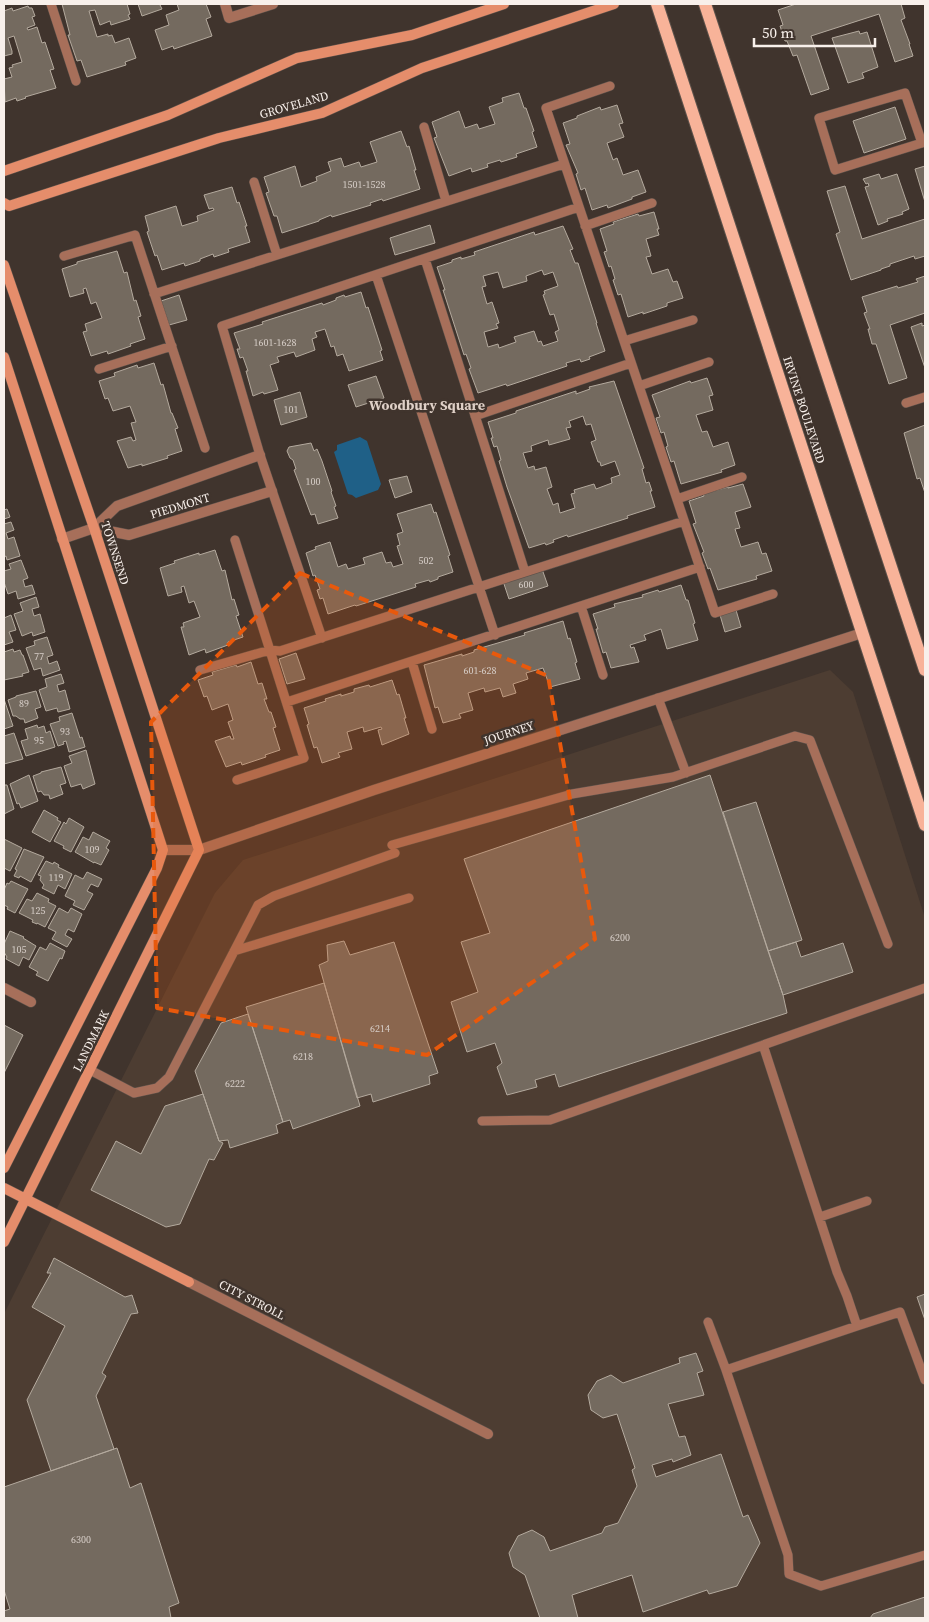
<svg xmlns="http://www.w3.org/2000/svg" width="929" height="1622" viewBox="0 0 929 1622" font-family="'Source Serif 4',serif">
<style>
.built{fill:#4d3d32}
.water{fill:#1f6087}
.building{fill:#746a5f;stroke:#b4aa9e;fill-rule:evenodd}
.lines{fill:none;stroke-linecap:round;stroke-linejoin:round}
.lane-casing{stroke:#5d524b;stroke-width:10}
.street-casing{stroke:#5d524b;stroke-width:11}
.secondary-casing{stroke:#5d524b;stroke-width:11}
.primary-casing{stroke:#5d524b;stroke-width:14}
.lane{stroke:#a76f5a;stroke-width:9}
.street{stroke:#a76f5a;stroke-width:10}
.secondary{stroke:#e58d6b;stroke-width:10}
.primary{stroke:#f8b399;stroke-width:12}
.marked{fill:#e8590c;fill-opacity:0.2;stroke:#e8590c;stroke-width:4;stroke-dasharray:10 6;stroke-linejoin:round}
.labels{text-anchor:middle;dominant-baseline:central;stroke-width:5;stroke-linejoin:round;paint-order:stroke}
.number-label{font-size:10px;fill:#d7cec8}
.street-label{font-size:12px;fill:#f8f0eb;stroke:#40342d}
.neighbourhood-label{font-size:14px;font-weight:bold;fill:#dfd0c7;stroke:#40342d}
</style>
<rect width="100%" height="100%" fill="#40342d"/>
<!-- built -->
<path class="built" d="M830,670L853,692L925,918V1618H4V1314L215,893L243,860Z"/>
<!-- water -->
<path class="water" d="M360,437L367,441L381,484L378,490L356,498L352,495L348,494L334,452L337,450V445Z"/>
<!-- building -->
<path class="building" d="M62,4H127L130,14L128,15L130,19L111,25L110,21L100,25L95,10L89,11L97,37L108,34V36L112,35L115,43L129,38L136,58L125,62L126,65L87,77L81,60L77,61L68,35H70Z
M138,4H163L160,5L162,9L142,16Z
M177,4H206L211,17L206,19L212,36L174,49L173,46L162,50L155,30L169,25L166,15L179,10Z
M796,4H901L905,18L901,20L910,44H909L913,56L895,62L879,14L811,36L829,89L811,95L797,55L793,56L787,41H785L780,26L783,25L778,10Z
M28,6L29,8H32L35,16L32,17L35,25L27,28L28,30L37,27L42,43L45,42L54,69L50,70L56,88L25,97L26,98L17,101L16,98L5,102L4,79L12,77L9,68L13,67L12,65L22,62L14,36L8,38L12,51V54L4,56V11L12,8L13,11Z
M859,31L860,34L867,32L878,67L862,73L864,78L848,83L832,38Z
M519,93L524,108H526L534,131L532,132L537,147L516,154L517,157L501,162L500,160L487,164L488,167L472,172L471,168L449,176L434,138L437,137L432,122L459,111L465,128L477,124L479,129L495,124L489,107L503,102L502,98Z
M617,105L623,123L619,124L624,137L607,143L613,160L617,158L623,175L638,170L646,192L632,197V199L608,208L607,205L592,210L585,188L581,190L576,174L578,173L566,145L570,144L563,123L577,118V116L600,107L601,110Z
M895,107L906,139L864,153L853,121Z
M401,131L407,147L409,146L416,170H414L420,189L383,201L382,199L370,203L371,205L332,217L331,215L319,220V221L282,233L277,216H274L266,193L269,192L264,177L295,166L301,187L317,181L316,177L331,171L328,162L341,158L344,167L359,162L361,167L377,162L370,142Z
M925,166V202L915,169Z
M879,174L881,179L897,174L909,209L902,212L903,214L887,219L888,221L878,225L865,187L869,186L868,183L866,184L863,179Z
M845,186L862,239L925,219V256L915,259L914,256L890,264V266L881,269V270L851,280L836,234L840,232L827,191Z
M232,187L237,203L239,202L247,226H245L250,242L228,249L229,252L214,257L213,254L200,259V261L185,266L184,263L162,270L157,255L155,256L147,232L149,231L145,216L176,206L182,226L198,221L197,216L214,210L213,208L209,209L204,195Z
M654,212L659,229H657L659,235L646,239L651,256L646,257L652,274L668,269L673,282L677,281L683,298L667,303V306L643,314V312L628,317L621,294L618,295L613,280L615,279L611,266L609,267L604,252L607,251L600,229L614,224L613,222L638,214L639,216Z
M430,225L435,243L395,255L390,238Z
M563,226L573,249L570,250L575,263H578L597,323H596L605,351L589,357L590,359L581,362L580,359L566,363L567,366L507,386L506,384L478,393L469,369L471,368L466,354L464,355L443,290H445L437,267L452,262V260L461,257V259L475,255L474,252L534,232L535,235ZM542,270L544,275L553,272L558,286L544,291L545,294L543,295L550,315L554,314L559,330L555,332L558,341L543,346L541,341L538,342L534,331L514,337L516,342L499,348L498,344L488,347L484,332L498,328L496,324L499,323L492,302L487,304L482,287L486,286L483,276L498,272L503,288L527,281L526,276Z
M117,251L124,273L127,272L134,301L136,300L141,316L138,317L145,339L130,344L131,346L108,354L107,351L91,356L83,332L87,331L85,324L102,318L96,302L91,304L86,288L83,289L84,293L70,297L62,269L77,264V262Z
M925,276V313L890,325L907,378L889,384L876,344H872L868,329H870L864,313L867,312L862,297L897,286L898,288L918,282L916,279Z
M361,292L366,308L368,307L382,350L380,351L383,360L349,371L343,354L337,356L334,346L331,347L325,329L315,332L317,337L312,339L315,350L296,357L294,352L277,357L279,362L270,365L278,390L264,394L263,392L253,396L246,371H248L243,357L240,358L237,349H240L234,333L263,324L262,322L322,303L323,305L336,300V298L344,295L345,297Z
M179,295L187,320L169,325L161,301Z
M922,323V326L925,325V368L911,327Z
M154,363L161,385L163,384L171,413H172L178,428L175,429L182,451L167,456L168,458L142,466V464L128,468L117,441L131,437L133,441L136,440L131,423L136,422L130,406L113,411L108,398L105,399L99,381L115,376L114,373L137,365L138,368Z
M376,376L384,398L356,407L348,385Z
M707,378L713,395L709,396L713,410L696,415L702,432L707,431L713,447L728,442L735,465L721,470L722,472L681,484L674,461L671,462L666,447L668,446L664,432L661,433L656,418L660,417L652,395L690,381L691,383Z
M614,381L644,468L642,469L646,483L649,482L652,491H650L655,507L627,516L628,518L568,537L567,535L553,540L554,542L546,545L545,543L529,548L507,487L499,461L501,460L497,446L494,447L491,438H493L488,422L516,413V411L576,391V394L590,389L589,387ZM583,416L586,425L591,424L596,440L591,442L598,462H600L601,466L615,461L620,475L611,478L612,483L596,489L594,484L574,490L575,493L571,494L575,508L560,513L558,503L553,505L547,489L552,487L546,467L535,470L534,466L528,468L523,453L532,451L531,446L548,440L549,445L570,439L566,428L571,427L569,421Z
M300,392L307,417L281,425L274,400Z
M925,425V493L920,478L917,479L904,433Z
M311,443L314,451L317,449L322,461L332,491L331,492L336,506L334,507L338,518L318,524L315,514L311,515L294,470L296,469L293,460L290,458L287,451L289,447Z
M407,476L412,492L395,498L389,480Z
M743,484L751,507L735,512L740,528L735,529L741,547L758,542L762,554L766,553L772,571L756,576L757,579L718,590L710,568L708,569L702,553L704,552L693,524L696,523L689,501L704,496L703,494L728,487V488Z
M431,504L434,513L436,512L450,555L448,556L453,572L438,577V579L430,582L429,580L415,584L416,587L356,606L355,605L328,614L323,598L320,599L317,590L320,589L315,575L313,576L306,553L316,549L315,547L330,542L338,567L346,564L348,569L365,564L363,558L382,552L386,563L391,562L393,567L403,564L397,546L400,545L397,534L403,532L397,514Z
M7,509L10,517L4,519V510Z
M11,522L14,530L6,533L8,539L14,537L20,556L7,560L6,556L4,557V524Z
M215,550L222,571L225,570L232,600L234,599L239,615L236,616L243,637L228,642V645L206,653L205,649L189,655L181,627H184L183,623L200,617L194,601L189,603L184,586L181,587L182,592L168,596L160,568L175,563L174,561L199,553V555Z
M21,560L28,578L23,580L25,587L32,585L35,594L18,599L16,591L8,594L4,582V571L11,569L9,564Z
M542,569L548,586L509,599L503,581Z
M681,585L686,600H688L695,623L693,624L698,640L667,649L661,629L644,635L646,640L630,645L631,648L634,647L639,662L611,668L606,652L603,653L596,629H598L593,614L615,607L614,604L643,597L642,595L658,590L659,592Z
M36,597L39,607L32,609L34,616L40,614L45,632L33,636L32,632L22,636L14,614L23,611L20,603Z
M736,610L741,627L725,632L720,615Z
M11,615L16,630L9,632L13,642L4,645V618Z
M563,621L568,639L570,638L577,662L575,663L580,679L550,687L543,668L526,673L528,679L513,684L516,693L503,697L500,688L485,692L484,688L468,693L473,710L459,714L461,718L443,723L438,707L435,708L424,665L462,654V656L474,652V650L525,635L524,633Z
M47,637L53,655L47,657L49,664L57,661L60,670L43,676L41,668L34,670L26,648L35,645L34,641Z
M13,649L14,652L20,650L22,655H23L29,672L22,674L23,676L4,680V652Z
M296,653L305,679L287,684L279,659Z
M251,662L258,684L262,683L267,699H264L269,712H271L276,727L273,728L280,750L265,755L266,757L242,765L241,762L226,767L215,741L230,736L231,739H234L228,722L233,720L228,704L212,710L207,696L204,697L198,680L213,675L212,672L236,665L237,667Z
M61,674L64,683L57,685L59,692L65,690L70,709L58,712L57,708L46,711L39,690L47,687L45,679Z
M392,680L397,695L399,694L406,718H404L409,734L382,745L378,730L382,729L381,727L364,732L363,727L347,732L352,749L338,753L340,757L322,763L317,747L314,748L307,725L309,724L304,708L326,701L325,699L341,694V696L354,692V689L369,685L370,687Z
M36,691L41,707L35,709L38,718L25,723L24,719H20L16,716H13L8,700L16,697V696Z
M4,699L13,726L4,729Z
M72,713L80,738L82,737L85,747L69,752L66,741L63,742L64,744L58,746L50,724L60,721L59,717Z
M37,725L38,728L44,726L46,733L50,731L55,747L26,756L21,741L28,739L25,729Z
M14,733L23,759L4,764V736Z
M86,750L95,784L83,789L81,784L71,787L64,766L72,763L69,756Z
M61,767L66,783L60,785L63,794L50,799L49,795H44L41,791L38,792L33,776L41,773V772Z
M29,775L38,801L21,808L19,803L17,804L10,784Z
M710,775L783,995L787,1013L559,1087L555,1074L535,1080L537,1087L507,1095L497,1067L502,1063L495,1043L467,1052L451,1002L478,992L461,942L490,933L464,859Z
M4,785H7L14,809L4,814Z
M756,802L802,940L768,951L723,812Z
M44,810L58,818L57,820L61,822L50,842L32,832Z
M69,818L84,827L71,852L63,848L64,846L54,841L64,822L66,824Z
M93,832L110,841L106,848L109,850L101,865L94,862V863L75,852L83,837L89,840Z
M4,839L22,848L10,871L4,868Z
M24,849L44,857L31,882L20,876L19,878L14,876L17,870L15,869Z
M46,861L53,864L54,862L59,865L58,867L72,874L65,889L58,885L54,894L42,888L44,885L40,880L41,876L38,875Z
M87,872L102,879L98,887L91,884L87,891L93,894L84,910L73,905L75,901L65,896L75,875L83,879Z
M11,881L28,889L15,913L7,909L8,907L4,905V890L7,883L9,884Z
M37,893L49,899L48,902L56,906L45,927L37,923V924L32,922L33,920L19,913L27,899L32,901Z
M59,908L68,913L71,908L82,914L74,932L68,929L65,935L72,939L67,947L52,939L56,932L48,928Z
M10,931L24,937L23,938L36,946L29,960L23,957L19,966L6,959L7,957L4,952V944Z
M344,941L350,955L394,942L438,1073L429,1076L430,1084L373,1102L371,1094L357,1098L319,965L328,961L327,945Z
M796,942L801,957L843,943L853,972L783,995L768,951Z
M50,943L65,951L62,959L60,958L48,981L36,975L38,972L29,967L40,947L46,950Z
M324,983L360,1106L293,1129L290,1120L283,1122L246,1007Z
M248,1014L283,1122L276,1125L278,1133L230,1148L228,1140L219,1141L195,1071L221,1023Z
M4,1025L23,1035L4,1073Z
M203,1094L219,1141L223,1143L214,1160L209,1159L180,1224L166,1227L91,1190L116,1141L141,1154L165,1106Z
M54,1258L125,1297L132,1295L138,1313L131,1314L102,1373L106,1376L96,1396L114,1449L51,1471L27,1400L65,1326L32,1307L51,1273H47Z
M925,1294V1320L917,1297Z
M696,1353L703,1371L697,1373L704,1395L668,1404L679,1437L685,1436L691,1455L673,1462L672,1459L652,1465L656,1477L721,1454L743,1517L748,1515L760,1543L737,1586L709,1594L707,1590L643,1612L632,1575L572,1595L578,1618H540L525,1575L513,1567L509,1553L518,1536L532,1530L544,1537L550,1551L602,1533L605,1527L618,1523L637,1486L632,1470L635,1468L617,1414L603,1418L591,1410L588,1395L597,1381L611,1375L623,1383L680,1363L679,1358Z
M117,1448L130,1488L141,1483L179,1603L169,1607L171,1618H4V1611L10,1609L4,1590V1487Z
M925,1597V1618H870L873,1614Z"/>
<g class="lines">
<defs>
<path id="lane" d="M51,4L76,81
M610,86L546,108L715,613L773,594
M424,127L446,201
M922,143L905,93L819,118L835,170L925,142
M254,182L277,255
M585,226L652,203
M64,256L135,235L205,448
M425,259L525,572
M376,275L495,635
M154,294L564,164
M624,341L693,320
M99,369L172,346
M639,386L709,362
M906,403L925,397
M475,416L631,363
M677,499L742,477
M235,540L304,758L237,780
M581,606L603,675
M322,638L260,455L222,326L579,207
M412,662L432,729
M200,670L270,650L280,651L684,521
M658,698L686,773
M287,702L700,567
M392,845L572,794L673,777L795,736L810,740L888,944
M234,951L409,898
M763,1045L837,1272L847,1296L857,1326L900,1312L925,1380
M90,1070L134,1093L157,1088L169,1077L258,905L274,896L395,853
M482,1121L550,1120L925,988
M820,1217L867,1201
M708,1322L726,1370L788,1555L789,1574L821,1586L925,1555
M726,1370L857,1326"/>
<path id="street" d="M225,4L229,18L273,4
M94,528L129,535L272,491
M62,539L94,528L117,506L260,455
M163,850H199L374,790L862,633
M4,988L31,1002
M189,1282L488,1434"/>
<path id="secondary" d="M4,171L168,115L297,58L412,35L504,4
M4,203L9,206L219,138L322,113L422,68L614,4
M4,265L94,528L199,850L4,1242
M4,357L163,850L157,868L4,1168
M4,1188L189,1282"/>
<path id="primary" d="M657,4L925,825
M705,4L925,670"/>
</defs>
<!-- lane casing -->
<use href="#lane" class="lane-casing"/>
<!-- street casing -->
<use href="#street" class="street-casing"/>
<!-- secondary casing -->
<use href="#secondary" class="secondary-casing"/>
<!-- primary casing -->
<use href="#primary" class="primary-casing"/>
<!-- lane -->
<use href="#lane" class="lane"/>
<!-- street -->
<use href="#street" class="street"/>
<!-- secondary -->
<use href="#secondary" class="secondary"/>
<!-- primary -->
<use href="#primary" class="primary"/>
</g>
<!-- marked area -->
<path class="marked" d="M300,573L548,676L595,939L427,1055L157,1008L151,722Z"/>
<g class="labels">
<!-- number labels -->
<g class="number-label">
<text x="364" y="184">1501-1528</text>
<text x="275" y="342">1601-1628</text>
<text x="291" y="409">101</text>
<text x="313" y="481">100</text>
<text x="426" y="560">502</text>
<text x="526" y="584">600</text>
<text x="39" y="656">77</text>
<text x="480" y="670">601-628</text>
<text x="24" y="703">89</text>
<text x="65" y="731">93</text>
<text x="39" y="740">95</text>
<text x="92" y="849">109</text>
<text x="56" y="877">119</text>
<text x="38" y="910">125</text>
<text x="620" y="937">6200</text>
<text x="19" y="949">105</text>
<text x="380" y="1028">6214</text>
<text x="303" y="1056">6218</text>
<text x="235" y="1083">6222</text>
<text x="81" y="1539">6300</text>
</g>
<!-- street labels -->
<g class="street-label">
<text transform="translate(294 105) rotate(-16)">GROVELAND</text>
<text transform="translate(804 410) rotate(72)">IRVINE BOULEVARD</text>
<text transform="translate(180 506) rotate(-17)">PIEDMONT</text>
<text transform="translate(115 553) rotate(72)">TOWNSEND</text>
<text transform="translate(509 733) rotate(-18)">JOURNEY</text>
<text transform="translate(91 1041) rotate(-64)">LANDMARK</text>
<text transform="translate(252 1300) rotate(27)">CITY STROLL</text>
</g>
<!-- neighbourhood labels -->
<g class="neighbourhood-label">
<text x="427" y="405">Woodbury Square</text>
</g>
</g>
<!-- border -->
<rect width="929" height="1622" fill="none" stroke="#f8f0eb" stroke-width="10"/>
<!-- scale -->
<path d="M754 38v8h121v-8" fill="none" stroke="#f8f0eb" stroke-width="2.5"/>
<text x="762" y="38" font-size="15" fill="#f8f0eb" stroke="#40342d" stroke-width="4" paint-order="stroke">50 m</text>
</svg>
